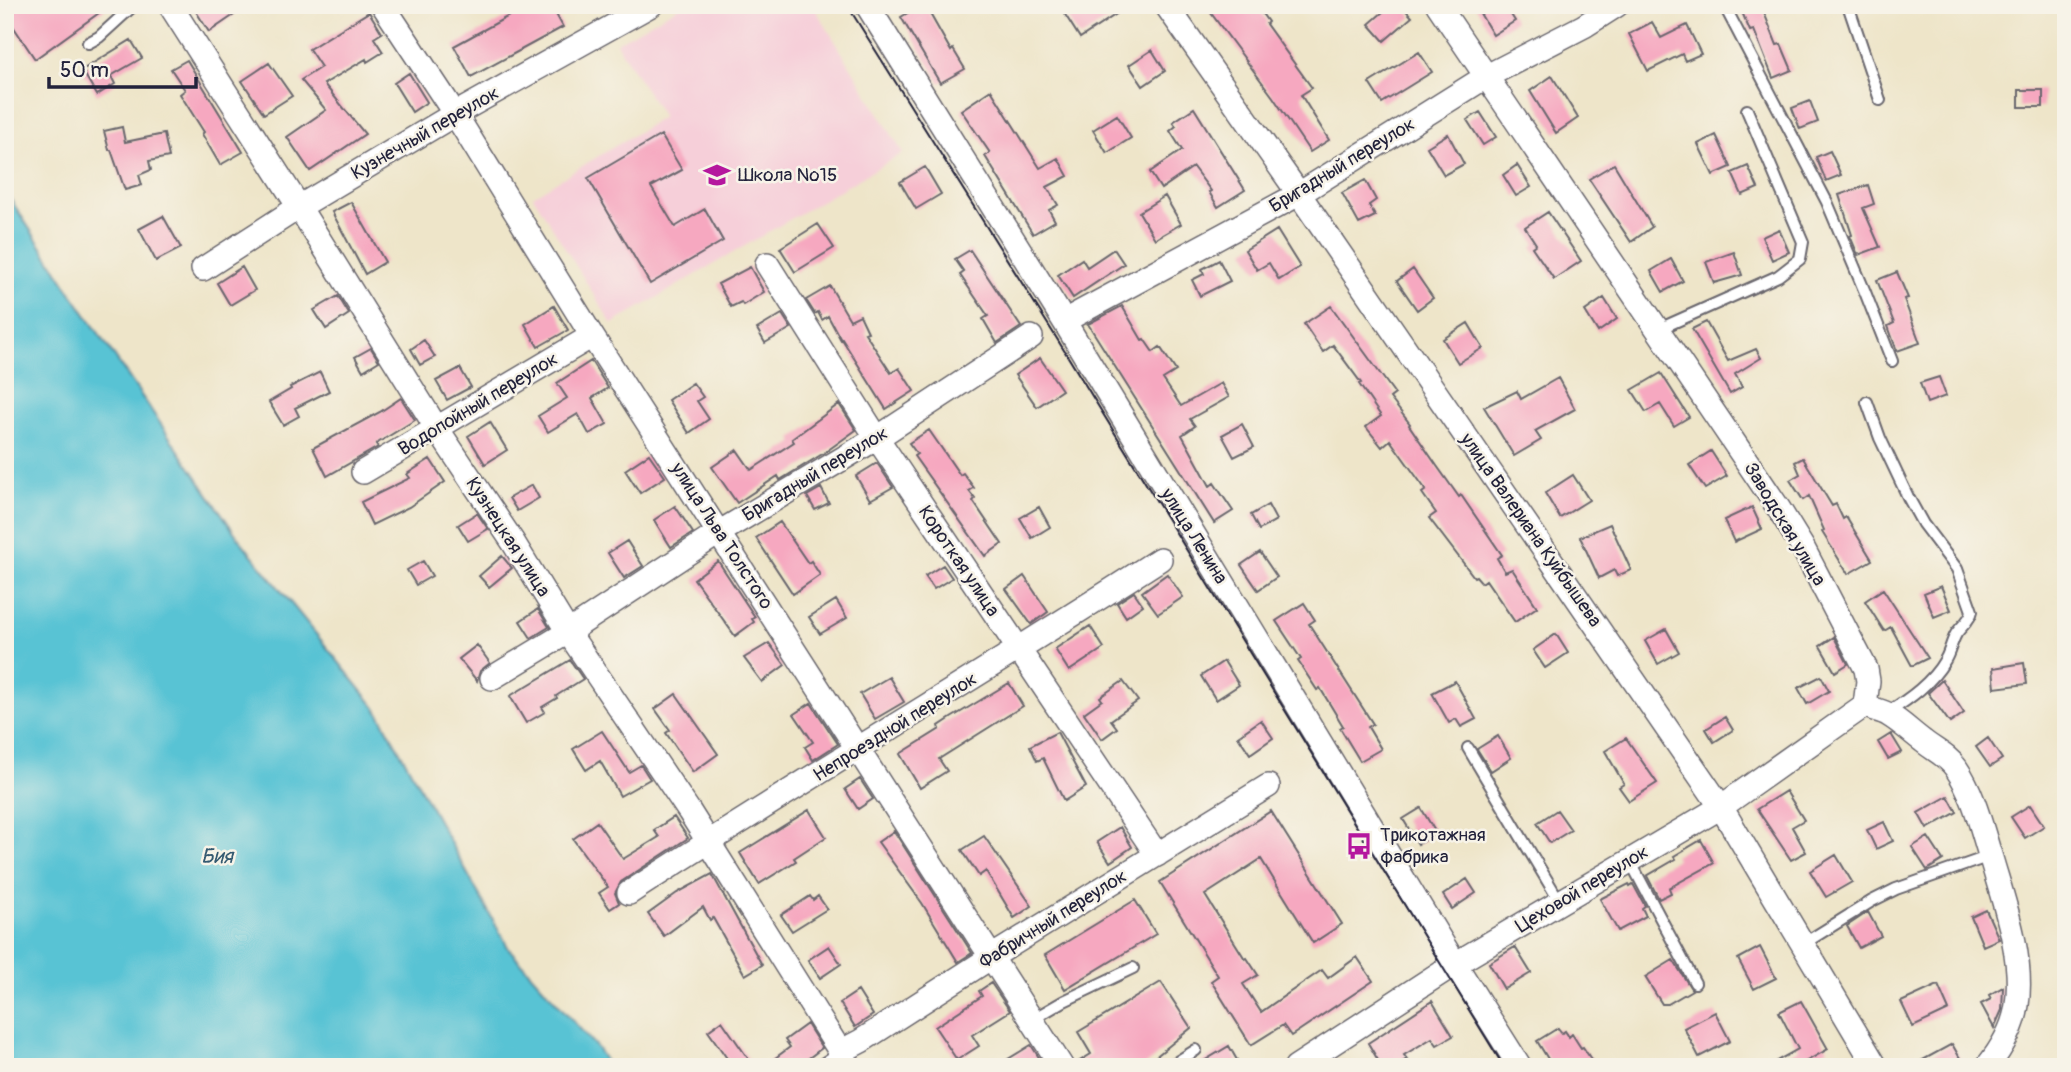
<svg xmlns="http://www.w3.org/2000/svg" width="2071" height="1072" viewBox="0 0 2071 1072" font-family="Pangolin,sans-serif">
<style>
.built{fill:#f6cfd9}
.water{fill:#59c3d4;stroke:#3e7288;stroke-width:2}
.building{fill:#f6a8c0}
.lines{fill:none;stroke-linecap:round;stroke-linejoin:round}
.service-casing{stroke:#69666d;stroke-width:14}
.minor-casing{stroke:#69666d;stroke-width:26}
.service{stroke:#fff;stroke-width:10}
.minor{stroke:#fff;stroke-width:23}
.tram{stroke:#22223b;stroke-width:2}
.labels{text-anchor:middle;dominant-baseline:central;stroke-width:5;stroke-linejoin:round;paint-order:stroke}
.street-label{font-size:19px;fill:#22223b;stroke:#f7f3e8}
.poi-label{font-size:19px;fill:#22223b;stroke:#f7f3e8;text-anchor:start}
.water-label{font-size:21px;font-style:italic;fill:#355a71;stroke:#f7f3e8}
</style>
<rect width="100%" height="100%" fill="#f7f3e8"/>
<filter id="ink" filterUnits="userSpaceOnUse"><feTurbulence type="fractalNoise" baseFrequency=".0143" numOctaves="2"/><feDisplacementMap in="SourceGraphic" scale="14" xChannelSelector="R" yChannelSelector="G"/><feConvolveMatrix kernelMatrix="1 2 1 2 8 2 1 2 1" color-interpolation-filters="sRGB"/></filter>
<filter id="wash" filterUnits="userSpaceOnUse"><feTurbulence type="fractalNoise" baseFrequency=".00686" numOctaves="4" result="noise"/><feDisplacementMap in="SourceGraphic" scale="28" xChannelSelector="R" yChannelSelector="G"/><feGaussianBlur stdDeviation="1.57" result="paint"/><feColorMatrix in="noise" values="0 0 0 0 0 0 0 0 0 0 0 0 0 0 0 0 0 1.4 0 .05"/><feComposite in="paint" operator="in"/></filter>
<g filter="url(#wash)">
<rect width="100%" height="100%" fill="#eee5c9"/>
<!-- built -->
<path class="built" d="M682,5H813L903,153L612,324L533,196L663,117L616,43Z"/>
<!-- water -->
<path class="water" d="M5,191L72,294L239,539L376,708L509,949L598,1049L609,1067H5Z"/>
<g id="blocks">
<!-- building -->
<path class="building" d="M5,5H110L35,59L5,14Z
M192,5H228L234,15L209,32Z
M529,5H551L563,27L471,77L454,46Z
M921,5H925L951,51L953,49L965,69L940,83L901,17Z
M1059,5H1130L1080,38Z
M1205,5H1256L1268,22L1266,24L1312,88L1301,95L1329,140L1310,152L1273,97Z
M1391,5H1401L1412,17L1384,41L1369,24Z
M1475,5H1505L1515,21L1493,35Z
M1739,5H1761L1777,45L1781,44L1792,70L1773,78L1754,30L1750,31Z
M369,12L382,33L374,38L383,52L367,62L366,59L324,84L365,134L310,171L287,137L326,110L301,80L321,67L309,49Z
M1652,22L1661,38L1687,25L1701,54L1685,61L1682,54L1648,71L1629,34Z
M131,40L142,58L111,76L115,84L97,95L82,70Z
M1152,50L1165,71L1143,86L1129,65Z
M1419,52L1432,72L1382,103L1369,83Z
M187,60L243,152L220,165L202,134L204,132L180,94L185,90L171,69Z
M269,63L292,96L264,114L242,81Z
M409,73L427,102L412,112L394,83Z
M1552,76L1578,118L1556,133L1530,91Z
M991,90L1040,168L1058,158L1068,176L1047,187L1058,205L1049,210L1055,221L1033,234L985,156L990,153L961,110Z
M2019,90H2043V107H2019Z
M1810,101L1818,122L1800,129L1792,108Z
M1194,108L1245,190L1218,207L1209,192L1211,191L1193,167L1161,189L1150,172L1182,150L1170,131L1176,126L1173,122Z
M1480,112L1496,137L1483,145L1467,120Z
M1117,115L1131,138L1107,153L1093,130Z
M122,127L125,142L164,134L169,157L149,161L151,170L139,175L142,185L125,190L111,150H109L104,131Z
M1448,134L1464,164L1444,175L1427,147Z
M661,135L682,170L651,187L675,227L705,209L723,241L650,284L588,178Z
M1716,135L1731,167L1713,175L1698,144Z
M1830,151L1841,175L1826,181L1816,157Z
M1614,164L1652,227L1631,242L1589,179Z
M1517,165L1531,187L1516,196L1503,175Z
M1748,166L1758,188L1742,195L1732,173Z
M925,167L941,194L916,209L900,182Z
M1365,180L1376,200L1369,205L1375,216L1359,224L1342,193Z
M1868,185L1874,204L1863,208L1880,247L1858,255L1850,236L1852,235L1839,195Z
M1165,196L1181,224L1155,239L1139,212Z
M351,202L385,262L365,274L332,212Z
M1548,212L1581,261L1554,279L1532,247L1536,244L1525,227Z
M163,216L181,248L156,261L139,229Z
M818,224L834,248L795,272L780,248Z
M1779,229L1789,252L1772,260L1762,237Z
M1277,230L1300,267L1279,280L1269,263L1257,270L1245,250Z
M1114,249L1124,264L1073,298L1058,275L1082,259L1087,267Z
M970,250L1021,327L997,343L983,319L988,316L960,275L964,272L955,259Z
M1734,252L1742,275L1714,283L1706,262Z
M1671,259L1683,281L1663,292L1651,271Z
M1219,260L1230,281L1200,296L1192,280L1204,274L1202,269Z
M242,267L255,290L230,305L217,283Z
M750,267L764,292L743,305L741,302L731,307L718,284Z
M1413,269L1433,298L1417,310L1397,281Z
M1897,272L1908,298L1904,299L1920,343L1897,351L1888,326L1894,323L1877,280Z
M830,286L850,320L860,315L868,332L865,333L891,373L899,368L914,391L886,409L842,339L841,340L828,316L822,320L818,312L815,314L806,300Z
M338,296L349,314L326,329L314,310Z
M1604,298L1617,319L1598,332L1585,311Z
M554,306L568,330L538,347L525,324Z
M1122,306L1142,340L1144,339L1153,352L1160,347L1176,371L1163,379L1181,406L1221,383L1229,397L1190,419L1195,426L1182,435L1210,486L1214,483L1233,511L1214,523L1088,324Z
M1331,306L1395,394L1390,398L1410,424L1409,425L1437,466L1459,497L1461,495L1502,555L1497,558L1505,572L1512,569L1537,607L1515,622L1486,580L1482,583L1476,576L1474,577L1429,518L1436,513L1422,493L1426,490L1390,440L1382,447L1366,427L1381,416L1359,384L1361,383L1333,345L1323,352L1304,324Z
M782,314L791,328L765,343L757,329Z
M1706,322L1728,361L1756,349L1761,358L1735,374L1742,387L1730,394L1692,329Z
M1468,323L1483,348L1458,363L1443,339Z
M424,340L435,357L420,365L411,349Z
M371,348L379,361L363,371L355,357Z
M1040,358L1062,390L1037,407L1015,375Z
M591,361L608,388L592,398L607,424L589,434L578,414L548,432L538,416L567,398L557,383Z
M460,368L471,387L447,400L436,381Z
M320,372L329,391L295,408L299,416L283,425L269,402L291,389L290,387Z
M1661,373L1689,417L1674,426L1660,404L1646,412L1632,390Z
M1939,377L1946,396L1927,403L1920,383Z
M1558,378L1575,409L1535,431L1541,440L1514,456L1484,407L1517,391L1521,399Z
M693,383L703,397L697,401L709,419L689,433L668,400Z
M401,398L415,420L376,444L378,447L327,476L313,448L380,412Z
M839,404L856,430L824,453L780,480L778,476L737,503L712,467L737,450L751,470L794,442L792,439Z
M490,422L507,450L485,464L468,436Z
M1242,424L1254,447L1234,457L1222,435Z
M929,430L960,475L963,473L974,488L969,491L975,499L973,501L1002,544L985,556L914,456L917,454L909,443Z
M1711,451L1727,476L1705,489L1689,465Z
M649,454L665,477L640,493L625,470Z
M1803,458L1832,506L1836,504L1843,519L1846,517L1872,560L1848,574L1822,532L1824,530L1809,496L1803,500L1790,480L1800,474L1795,462Z
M430,459L445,482L409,507L372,525L361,502L410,478L407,474Z
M877,463L893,487L870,500L856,476Z
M1573,475L1589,500L1560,518L1545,493Z
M532,485L539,498L517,511L509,498Z
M821,488L829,503L815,510L807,496Z
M1268,505L1276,520L1259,530L1251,515Z
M675,506L693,533L671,547L654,520Z
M1039,507L1050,527L1032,538L1020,518Z
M1752,507L1762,529L1734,542L1724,520Z
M477,513L488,529L468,541L458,525Z
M780,522L808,563L811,561L820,575L793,594L756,538Z
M1610,524L1631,570L1617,576L1614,570L1599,578L1580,537Z
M627,541L643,566L624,578L608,553Z
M1260,552L1277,577L1258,590L1241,565Z
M502,556L512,568L489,587L479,576Z
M423,561L432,576L416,585L407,570Z
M718,561L755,617L752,619L754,622L735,636L694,579Z
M943,565L952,578L934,589L925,576Z
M1167,574L1183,597L1158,614L1142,592Z
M1024,576L1048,612L1031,624L1006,589Z
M1941,586L1951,610L1934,617L1924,593Z
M1883,589L1928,658L1912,666L1891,627L1884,631L1865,601Z
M1134,592L1143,605L1126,617L1117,603Z
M836,600L847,618L820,634L809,617Z
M1304,603L1315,620L1309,624L1373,724L1368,727L1381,749L1360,761L1340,728L1343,726L1320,688L1317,690L1298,661L1301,659L1276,621Z
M538,609L549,627L531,638L520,621Z
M1090,626L1104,648L1069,671L1055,649Z
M1666,629L1679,652L1658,664L1645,641Z
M1556,634L1568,653L1545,668L1533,650Z
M1834,637L1848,664L1835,672L1820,646Z
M769,643L785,665L762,682L744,658Z
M477,645L490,663L480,671L477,681L459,659Z
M570,660L583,679L556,696L557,698L542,707L545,712L526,723L510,696Z
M1224,661L1239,685L1216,700L1201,676Z
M2024,663L2027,684L1995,688L1993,668Z
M1821,676L1829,691L1807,704L1798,688Z
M889,677L904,702L875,719L860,694Z
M1942,680L1964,713L1950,723L1928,693Z
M1123,681L1138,701L1111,720L1117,728L1102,739L1084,713L1102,700L1100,697Z
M1455,681L1476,719L1461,727L1456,719L1449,723L1432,693Z
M1009,683L1023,706L939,759L947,771L920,788L900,754L940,729L939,726L951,718Z
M676,694L718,754L693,772L666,733L670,730L655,709Z
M811,703L838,744L813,760L805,747L813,742L794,714Z
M1725,717L1733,730L1714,742L1706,729Z
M1261,720L1273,738L1250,754L1238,736Z
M602,731L629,772L641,765L650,779L620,796L600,761L586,770L573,749Z
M1057,732L1086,787L1064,801L1043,758L1037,761L1030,746Z
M1891,734L1902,752L1888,759L1878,742Z
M1498,736L1511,758L1491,771L1477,749Z
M1626,738L1657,783L1629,801L1619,787L1624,784L1605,751Z
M1988,738L2002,759L1990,767L1976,747Z
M860,779L873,799L858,809L845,789Z
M1786,791L1804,820L1792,827L1806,852L1791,860L1757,809Z
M1948,796L1957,812L1927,829L1918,813Z
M2030,805L2044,826L2025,838L2011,817Z
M1421,808L1436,833L1418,844L1403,819Z
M809,810L826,837L794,858L796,861L759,884L740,853Z
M1557,810L1571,830L1550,843L1537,823Z
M1271,811L1342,924L1313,943L1261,859L1205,895L1245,959L1247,958L1258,975L1243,984L1261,1012L1322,970L1328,978L1357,957L1373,981L1291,1036L1283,1025L1251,1045L1211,981L1218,976L1160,882Z
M674,817L688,838L621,882L615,893L619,903L610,909L599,893L608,887L573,839L597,822L623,859L659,837L654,830Z
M1884,822L1893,841L1876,849L1867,830Z
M1120,827L1132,847L1110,862L1097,842Z
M894,831L972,953L958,962L922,903L878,842Z
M984,836L1032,906L1014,918L986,871L979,876L962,850Z
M1928,837L1943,860L1927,870L1912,847Z
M1701,840L1714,863L1669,888L1671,893L1659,899L1647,876L1676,859L1674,856Z
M1836,855L1852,882L1826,897L1810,871Z
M712,874L762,965L745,975L713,918L710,920L703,907L664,936L648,914L677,893Z
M1467,879L1476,893L1452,909L1443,895Z
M1629,884L1630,886L1633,884L1645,906L1642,908L1646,916L1618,931L1600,899Z
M810,896L813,900L818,896L827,909L792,931L781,915Z
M1135,900L1156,934L1065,989L1045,955Z
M1986,910L1999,939L1983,946L1971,917Z
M1868,912L1881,936L1859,948L1847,926Z
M829,946L841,964L820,978L808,960Z
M1515,947L1531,973L1504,989L1489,963Z
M1760,947L1776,978L1754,989L1738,959Z
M1673,960L1692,990L1668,1004H1662L1645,977Z
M1161,982L1191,1028L1143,1067H1076L1075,1064L1091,1054L1078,1032Z
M991,983L1010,1011L972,1035L979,1046L957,1060L935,1027L982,996L979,991Z
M1938,985L1949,1010L1913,1027L1901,1002Z
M2003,987L2002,1010L1994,1028L1981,1004L1991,999L1989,995Z
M858,991L873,1015L855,1027L840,1003Z
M1432,1001L1453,1036L1437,1045L1432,1038L1404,1055L1407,1059L1394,1067H1382L1368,1043Z
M1801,1001L1828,1049L1796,1067H1766L1798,1049L1779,1012Z
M1715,1012L1730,1041L1699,1057L1684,1028Z
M722,1021L754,1067H733L708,1031Z
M807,1024L822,1048L797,1067H763L790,1047L785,1040Z
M1558,1028L1562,1033L1565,1031L1569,1037L1572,1034L1581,1048L1583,1047L1596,1067H1553L1537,1041Z
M1952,1044L1961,1060L1949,1067H1910Z
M1031,1045L1045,1067H995Z
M1229,1046L1241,1067H1194Z"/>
</g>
</g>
<g filter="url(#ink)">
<use href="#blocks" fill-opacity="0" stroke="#69666d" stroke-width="2"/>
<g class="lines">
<defs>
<path id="service" d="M1724,5L1827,202L1865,292L1892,361
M1848,5L1880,100
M88,43L99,37L134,5
M1659,329L1778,276L1800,259L1803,242L1747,110
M1867,402L1880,438L1908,497L1923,524L1957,569L1972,611C1970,621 1961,626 1956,634C1951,643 1950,652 1945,660C1932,683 1909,699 1887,713
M1468,748L1560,902
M1630,861L1695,983
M1803,944L1872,901L1896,889L1990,856
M1033,1019L1064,1001L1133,968
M818,1067L840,1052
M1169,1067L1196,1050"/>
<path id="minor" d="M170,5L299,207L436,427L513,542L568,632L689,811L850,1067
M383,5L455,114L592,336L1062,1067
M867,5L1064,321L1455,964L1520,1067
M1166,5L1299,194L1721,807L1876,1067
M1438,5L1779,509L1803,548L1866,669L1868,681L1865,705C1872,710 1881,710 1889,715C1901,722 1912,733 1923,741C1934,750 1948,756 1956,768C1975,796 1981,827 1991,858C2004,903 2024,957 2017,1005C2014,1028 2002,1048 1987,1067
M767,264L877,438L1157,855
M203,269L299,207L455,114L651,5
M1064,321L1299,194L1487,76L1584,26L1617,5
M363,472L592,336
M492,678L568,632L720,532L877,438L1031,337
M629,893C804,779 984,673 1160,559
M840,1052L861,1041L993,956L1268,786
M1296,1067L1445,970L1721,807L1865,705"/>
</defs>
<!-- service casing -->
<use href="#service" class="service-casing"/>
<!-- minor casing -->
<use href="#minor" class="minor-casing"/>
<!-- service -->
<use href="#service" class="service"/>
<!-- minor -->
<use href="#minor" class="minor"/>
<!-- tram -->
<path class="tram" d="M847,5L1054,334L1504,1067"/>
</g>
</g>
<!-- icons -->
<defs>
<symbol id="school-bare" viewBox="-9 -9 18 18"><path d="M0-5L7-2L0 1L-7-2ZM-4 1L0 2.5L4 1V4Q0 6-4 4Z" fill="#b5179e" stroke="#f7f3e8" stroke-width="2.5" paint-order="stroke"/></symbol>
<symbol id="bus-bare" viewBox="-9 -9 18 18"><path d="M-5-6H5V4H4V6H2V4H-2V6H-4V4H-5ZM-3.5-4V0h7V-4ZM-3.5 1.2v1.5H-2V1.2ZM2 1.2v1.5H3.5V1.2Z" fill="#b5179e" stroke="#f7f3e8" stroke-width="2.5" paint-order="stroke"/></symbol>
</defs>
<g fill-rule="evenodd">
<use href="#school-bare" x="698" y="156" width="38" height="38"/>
<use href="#bus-bare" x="1340" y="827" width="38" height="38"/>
</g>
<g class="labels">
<!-- street labels -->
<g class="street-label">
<text transform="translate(425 133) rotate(-30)">Кузнечный переулок</text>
<text transform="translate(1342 165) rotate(-31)">Бригадный переулок</text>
<text transform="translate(478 404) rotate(-31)">Водопойный переулок</text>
<text transform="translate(815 474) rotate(-31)">Бригадный переулок</text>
<text transform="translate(1785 524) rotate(59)">Заводская улица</text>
<text transform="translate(1531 530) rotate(55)">улица Валериана Куйбышева</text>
<text transform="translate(722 536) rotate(57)">улица Льва Толстого</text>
<text transform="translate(1194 536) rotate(58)">улица Ленина</text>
<text transform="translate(508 537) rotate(57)">Кузнецкая улица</text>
<text transform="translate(959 561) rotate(56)">Короткая улица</text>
<text transform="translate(895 727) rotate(-32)">Непроездной переулок</text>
<text transform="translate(1582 889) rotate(-31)">Цеховой переулок</text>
<text transform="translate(1053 919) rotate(-32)">Фабричный переулок</text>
</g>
<!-- poi labels -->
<g class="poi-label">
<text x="738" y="175">Школа №15</text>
<text x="1380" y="835">Трикотажная<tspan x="1380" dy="22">фабрика</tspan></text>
</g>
<!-- water labels -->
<g class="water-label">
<text x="217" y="856">Бия</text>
</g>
</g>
<!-- margin -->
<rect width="2071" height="1072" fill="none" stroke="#f7f3e8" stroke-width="28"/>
<!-- scale -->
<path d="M49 77v10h147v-10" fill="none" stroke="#22223b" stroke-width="3.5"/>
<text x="60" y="77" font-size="21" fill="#22223b" stroke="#f7f3e8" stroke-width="5" paint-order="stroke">50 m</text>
</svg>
